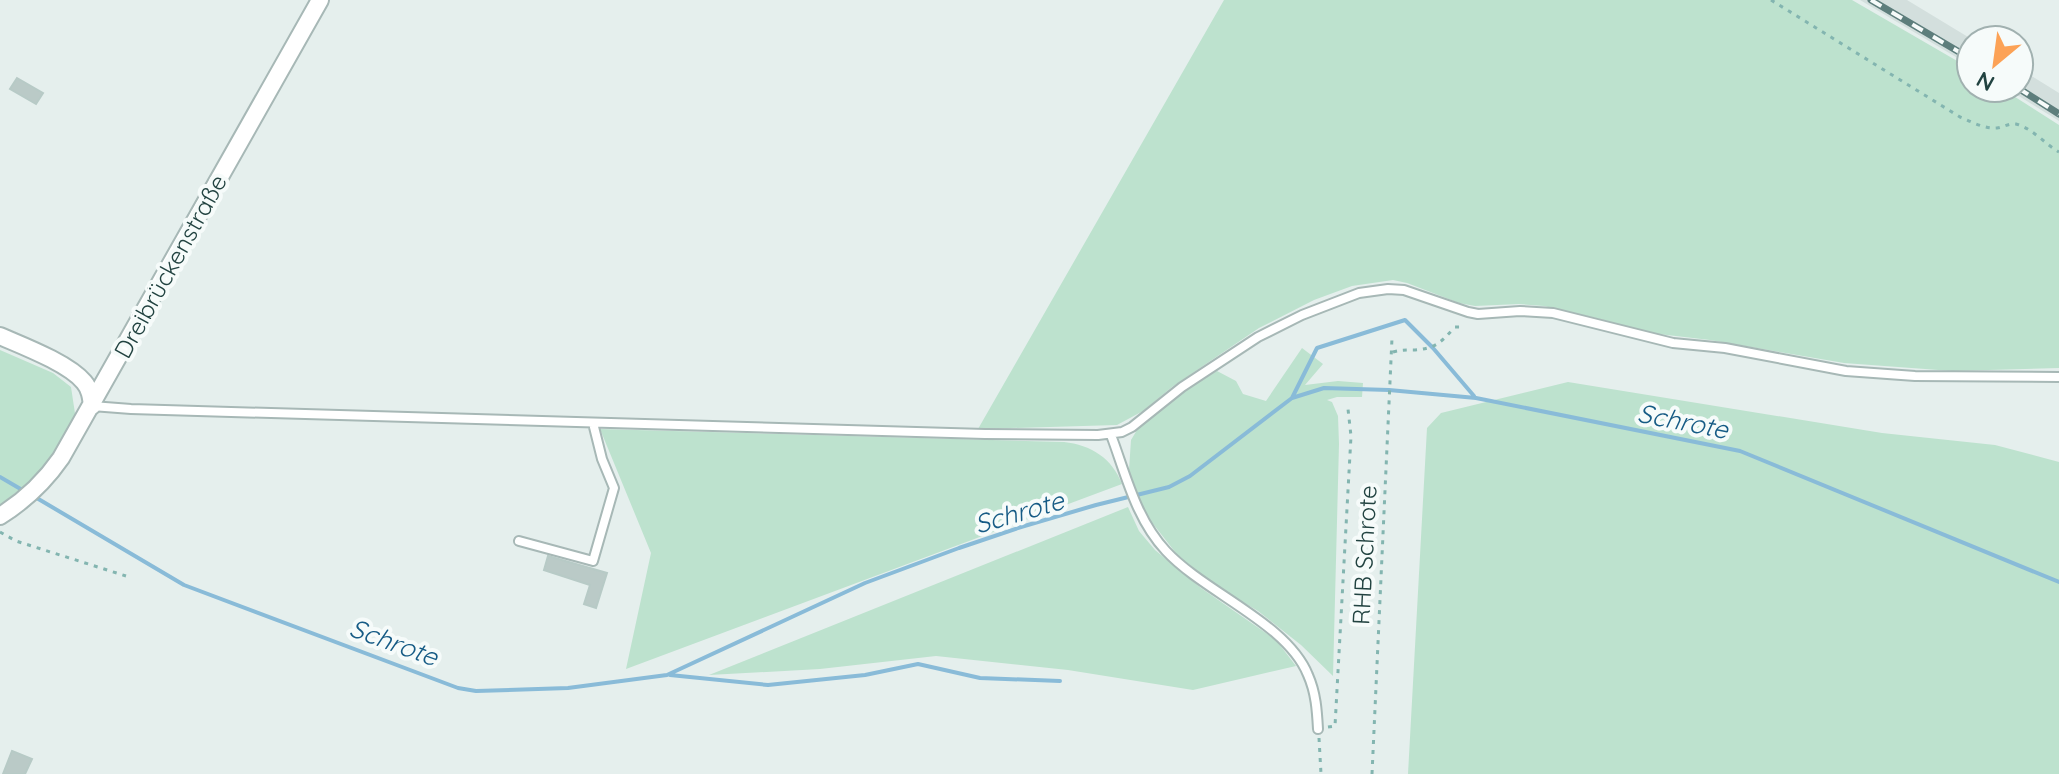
<svg xmlns="http://www.w3.org/2000/svg" width="2059" height="774" viewBox="0 0 2059 774" font-family="Quicksand,sans-serif">
<style>
.built{fill:#d3dfdd}
.green{fill:#bde2ce}
.lines{fill:none;stroke-linecap:round;stroke-linejoin:round}
.stream{stroke:#89bbd8;stroke-width:4}
.building{fill:#bacac7;stroke:#b7cac6;stroke-width:2}
.service-casing{stroke:#a7b8b6;stroke-width:12}
.minor-casing{stroke:#a7b8b6;stroke-width:20}
.path{stroke:#83b5b0;stroke-width:3;stroke-dasharray:4 6;stroke-linecap:butt}
.service{stroke:#fff;stroke-width:8}
.minor{stroke:#fff;stroke-width:16}
.rail-casing{stroke:#5d7e7c;stroke-width:7}
.rail{stroke:#f6fbfa;stroke-width:4;stroke-dasharray:12;stroke-linecap:butt}
.labels{text-anchor:middle;dominant-baseline:central;stroke-width:8;stroke-linejoin:round;paint-order:stroke}
.street-label{font-size:24px;fill:#224341;stroke:#f6fbfa}
.water-label{font-size:26px;font-style:italic;fill:#165b85;stroke:#f6fbfa}
</style>
<rect width="100%" height="100%" fill="#e5efed"/>
<!-- built -->
<path class="built" d="M1860,0H1907L1973,40H1971V66Z
M2019,68L2059,93V121L2006,88H2019Z"/>
<!-- green -->
<path class="green" d="M1224,0H1852L1971,69V88H2001L2059,125V368L1952,371L1844,363L1710,340L1650,333L1596,318L1544,306L1519,304L1475,306L1459,303L1407,283L1393,280L1352,286L1314,300L1259,328L1172,387L1143,411L1117,425L978,429Z
M1302,348L1323,364L1305,385L1338,381L1363,383L1362,397H1337L1327,400L1332,402L1338,416L1339,444L1333,676L1301,645L1258,611L1224,591L1179,557L1143,511L1129,470L1131,440L1137,430L1149,418L1187,389L1217,371L1236,381L1243,394L1266,401Z
M0,350L53,373L71,387L76,420L41,473L0,505Z
M1568,382L1882,433L1995,445L2059,462V774H1408L1427,428L1441,413Z
M600,429L1064,442C1091,445 1112,458 1122,484L626,669L651,553Z
M1128,507L1139,531L1155,550L1201,588L1276,640L1296,666L1193,690L1068,670L936,656L820,669L709,675Z"/>
<g class="lines">
<!-- stream -->
<path class="stream" d="M1292,398L1317,348L1405,320L1433,348L1474,396
M0,477L24,491
M35,497L184,585L458,688L476,691L568,688L667,675L865,583L959,548L1021,527L1096,505L1169,487L1190,476L1292,398L1324,388L1389,390L1476,398L1740,451L2059,582
M670,675L768,685L865,675L918,664L980,678L1060,681"/>
</g>
<!-- building -->
<path class="building" d="M17,78L43,93L36,104L10,89Z
M548,556L607,573L596,608L584,604L590,585L544,570Z
M12,751L32,759L25,774H3Z"/>
<g class="lines">
<defs>
<path id="service" d="M92,406L131,409L985,434L1098,435L1122,432L1132,427L1182,387L1258,337L1302,315L1359,293L1388,289L1404,290L1468,312L1478,314L1520,311L1553,313L1673,343L1725,348L1846,371L1915,376L2059,377
M1111,435C1126,475 1136,519 1166,551C1205,593 1287,623 1308,675C1316,693 1317,711 1318,729
M519,541L593,561L614,488L602,459L593,423"/>
<path id="minor" d="M0,336C23,346 68,363 84,382C90,389 91,397 92,406
M0,516C24,501 45,481 61,458L320,0"/>
</defs>
<!-- service casing -->
<use href="#service" class="service-casing"/>
<!-- minor casing -->
<use href="#minor" class="minor-casing"/>
<!-- path -->
<path class="path" d="M1771,0L1960,117C1972,122 1984,129 1997,128C2004,127 2009,123 2016,124C2032,128 2045,144 2059,152
M1393,352C1400,350 1406,350 1413,350C1436,349 1441,342 1455,327H1464
M0,532L16,541L126,576
M1328,727L1335,726L1351,436L1348,409
M1319,738L1321,774
M1372,774L1392,338"/>
<!-- service -->
<use href="#service" class="service"/>
<!-- minor -->
<use href="#minor" class="minor"/>
<defs>
<path id="rail" d="M1871,0L1971,59
M2018,88L2059,114"/>
</defs>
<!-- rail casing -->
<use href="#rail" class="rail-casing"/>
<!-- rail -->
<use href="#rail" class="rail"/>
</g>
<g class="labels">
<!-- street labels -->
<g class="street-label">
<text transform="translate(170 266) rotate(-61)">Dreibrückenstraße</text>
<text transform="translate(1364 555) rotate(-87)">RHB Schrote</text>
</g>
<!-- water labels -->
<g class="water-label">
<text transform="translate(1683 421) rotate(11)">Schrote</text>
<text transform="translate(1019 512) rotate(-16)">Schrote</text>
<text transform="translate(394 642) rotate(20)">Schrote</text>
</g>
</g>
<!-- north arrow -->
<g transform="translate(1995 64) rotate(209)"><circle r="38" fill="#f6fbfa" stroke="#a1b1b0" stroke-width="2"/>
<path d="M0-6L14 30L0 20L-14 30Z" fill="#fca256"/>
<text y="-12" font-size="22" font-weight="bold" text-anchor="middle" fill="#224341">N</text>
</g>
</svg>
